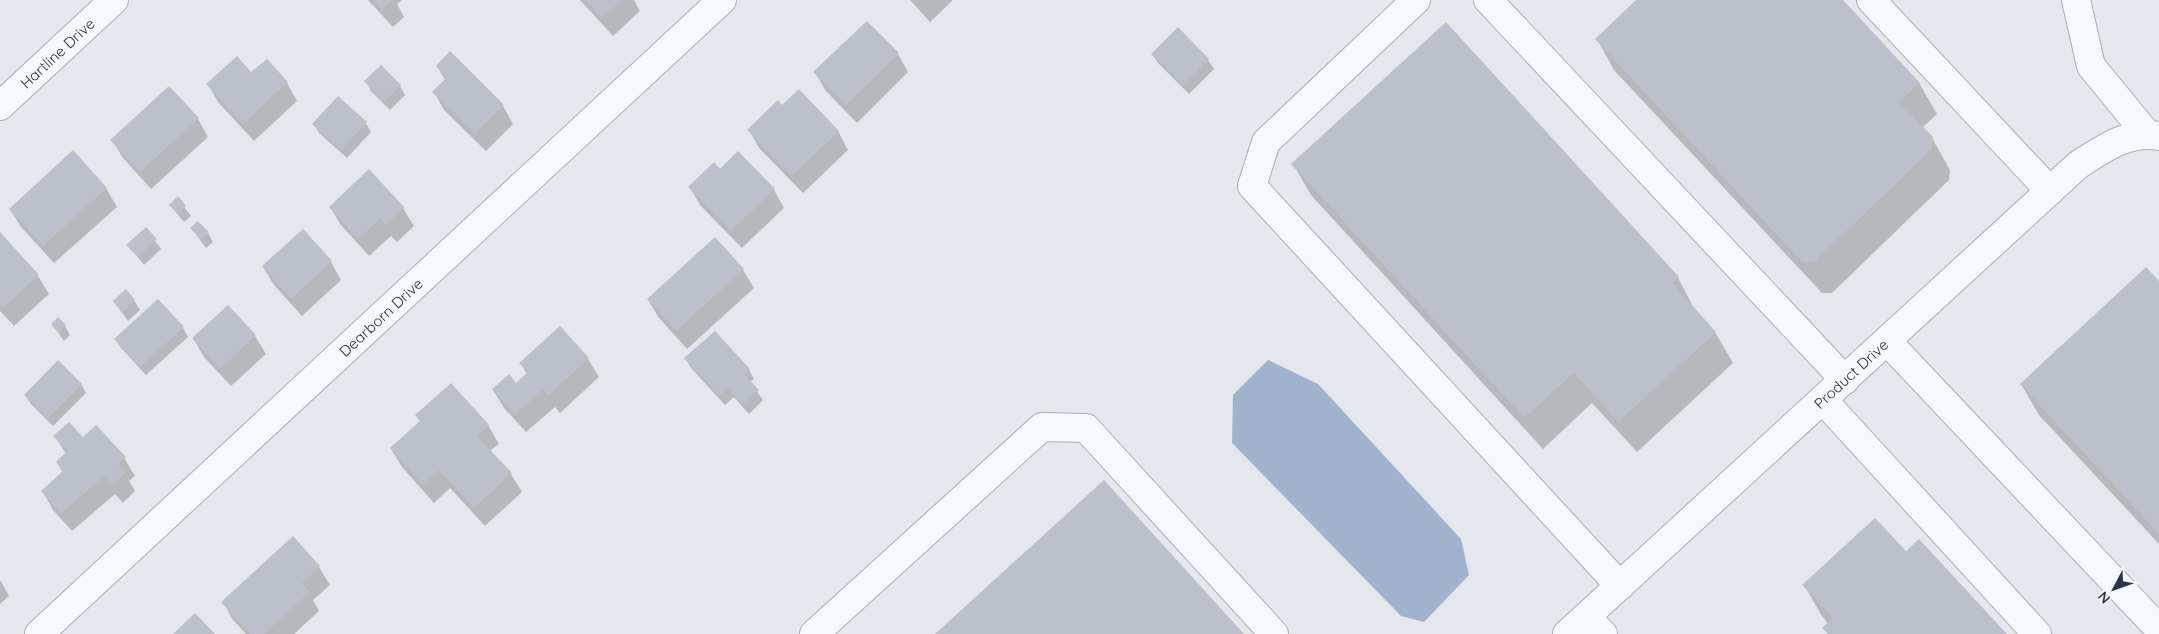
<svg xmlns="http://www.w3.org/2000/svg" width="2159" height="634" viewBox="0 0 2159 634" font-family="Quicksand,sans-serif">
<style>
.water{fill:#9fb4cc}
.shadow{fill:#0003}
.building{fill:#bbc0ca}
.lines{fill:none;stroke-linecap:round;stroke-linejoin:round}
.minor-casing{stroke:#a9aeb7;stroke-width:30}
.minor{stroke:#f7f8fa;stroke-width:28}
.labels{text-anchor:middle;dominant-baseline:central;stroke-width:5;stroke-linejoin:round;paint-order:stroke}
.street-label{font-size:15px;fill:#2b3445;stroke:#f4f6f9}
</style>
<rect width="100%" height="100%" fill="#e4e7ec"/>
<!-- water -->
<path class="water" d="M1268,360L1318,384L1461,539L1469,575L1424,622L1401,616L1232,443L1233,395Z"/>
<!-- shadow -->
<path class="shadow" d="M368,0H402L397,4L404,17L393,27Z
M580,0H634L640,11L613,36Z
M910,0H953L930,22Z
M1638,0H1841L1919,83L1937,114L1922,128L1932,138L1950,170L1949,180L1832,293H1822L1614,70L1597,39Z
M1178,29L1208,60L1214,69L1189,94L1158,63L1152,54Z
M898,54L908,72L857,123L825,90L815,72Z
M381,66L400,86L405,95L390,110L371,91L366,81Z
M437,66L503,106L513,124L486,151L444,110L434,92L445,80Z
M251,74L287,83L297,101L254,141L218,102L208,84Z
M782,107L838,131L848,150L803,193L759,148L749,130Z
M198,119L208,137L151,189L123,158L112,140Z
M366,123L371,132L347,158L319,133L314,124Z
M1293,164L1678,278L1695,310L1715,332L1733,363L1637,452L1592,403L1543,449L1311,195Z
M720,170L774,190L784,208L742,248L700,205L690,187Z
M369,171L403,208L414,226L397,242L391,236L369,256L341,225L330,207Z
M106,188L117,207L54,263L21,227L10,209Z
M177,198L191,216L184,222L170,205Z
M146,229L161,249L144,265L128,245Z
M192,229L208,233L213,242L206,248Z
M0,234L38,276L49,294L14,326L0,311Z
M715,239L743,270L754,288L687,349L659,318L648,300Z
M331,262L341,280L302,316L274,285L263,267Z
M2159,282V544L2039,415L2021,384Z
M134,300L140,310L128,321L114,302Z
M228,307L255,336L266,354L231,386L204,357L193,338Z
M52,324L65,326L70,335L64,341Z
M183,328L188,337L146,375L121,348L116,339Z
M560,328L588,359L599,377L560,413L555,407L526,432L504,408L493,390L516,385L527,374L521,363Z
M686,359L749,370L754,379L750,382L763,400L749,414L734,397L725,405L691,368Z
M81,384L86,393L53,426L31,404L25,395Z
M421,422L488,425L499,444L490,451L511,474L522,492L485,526L450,488L434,503L402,467L391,449Z
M55,436L83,439L124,458L135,476L129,481L135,491L123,503L115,494L72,531L53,510L43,492L63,473L57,462L66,454Z
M293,538L319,567L330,585L313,600L319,611L294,634H246L233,620L223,602Z
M1906,553L2006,634H1828L1824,628L1828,624L1822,616L1804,585Z
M0,580L9,596L0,604Z"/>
<!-- building -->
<path class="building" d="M373,0H392L382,10Z
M585,0H622L602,18Z
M1636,0H1843L1920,83L1899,102L1933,137L1932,149L1814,262L1803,263L1595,39Z
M867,21L899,53L846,105L813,72Z
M1446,22L1679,277L1672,283L1716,332L1618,422L1574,373L1524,418L1291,164Z
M1178,27L1209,59L1183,86L1151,54Z
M450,51L504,105L475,134L432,92L447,77L436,66Z
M237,56L251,72L267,59L288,82L243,124L206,84Z
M381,65L401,85L384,102L364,81Z
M169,86L199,118L140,172L110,140Z
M799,89L839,131L792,176L747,130L778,100L782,105Z
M338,96L367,122L341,150L312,124Z
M73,150L107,188L43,246L9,209Z
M738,151L775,189L731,231L688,187L714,162L720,169Z
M369,169L404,207L386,225L380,219L358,239L329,207Z
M178,196L186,206L178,214L169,205Z
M198,221L209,232L201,240L190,228Z
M146,227L157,239L138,257L126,245Z
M303,229L332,261L291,299L262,266Z
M0,232L39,275L3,308L0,305Z
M715,237L744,269L676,331L647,299Z
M2146,267L2159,281V534L2020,384Z
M126,289L135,300L122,312L113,301Z
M158,299L184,327L140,367L114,339Z
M228,305L256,335L220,369L192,338Z
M58,317L66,325L58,332L51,324Z
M560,326L589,358L549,395L543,389L515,415L492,389L509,374L516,383L528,372L519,363Z
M715,331L750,369L744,374L759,390L743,405L728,389L719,396L684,358Z
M58,360L82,384L48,418L24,395Z
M451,383L489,425L477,436L512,473L474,508L439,470L423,485L390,448L420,421L415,415Z
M69,422L83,437L96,425L126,457L118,464L126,472L112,485L104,477L61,513L41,491L63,471L56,462L67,451L53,436Z
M1104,480L1244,634H935Z
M1875,518L1906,551L1919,539L2007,634H1828L1822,628L1833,618L1802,585Z
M293,536L320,566L302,583L310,592L264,634H250L221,602Z
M195,613L215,634H173Z"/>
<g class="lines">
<defs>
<g id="minor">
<path d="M1416,0L1266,142L1252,186L1620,586"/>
<path d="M1488,0L1845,380"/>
<path d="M1871,0L2050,191"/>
<path d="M2076,0L2091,66L2146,133"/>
<path id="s1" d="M0,106L114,0"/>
<path d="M1887,341L2159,629"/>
<path d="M1823,400L2037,634"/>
<path d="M1586,617L1603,634"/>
<path id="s2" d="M39,634L722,0"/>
<path d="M814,634L1042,427L1086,428L1274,634"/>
<path id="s3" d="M1567,634L2078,165C2103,149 2129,130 2159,136"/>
</g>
</defs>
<!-- minor casing -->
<use href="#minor" class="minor-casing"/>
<!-- minor -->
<use href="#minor" class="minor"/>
</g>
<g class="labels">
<!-- street labels -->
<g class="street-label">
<text stroke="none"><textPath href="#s1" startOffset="78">Hartline Drive</textPath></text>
<text stroke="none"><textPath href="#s2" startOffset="466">Dearborn Drive</textPath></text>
<text stroke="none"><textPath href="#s3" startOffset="385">Product Drive</textPath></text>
</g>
</g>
<!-- north arrow -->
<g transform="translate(2114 589) rotate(229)" stroke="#f4f6f9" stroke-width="4" paint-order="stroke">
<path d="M0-4L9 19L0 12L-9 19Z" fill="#2b3445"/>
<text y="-8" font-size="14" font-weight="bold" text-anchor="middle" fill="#2b3445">N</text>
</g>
</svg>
